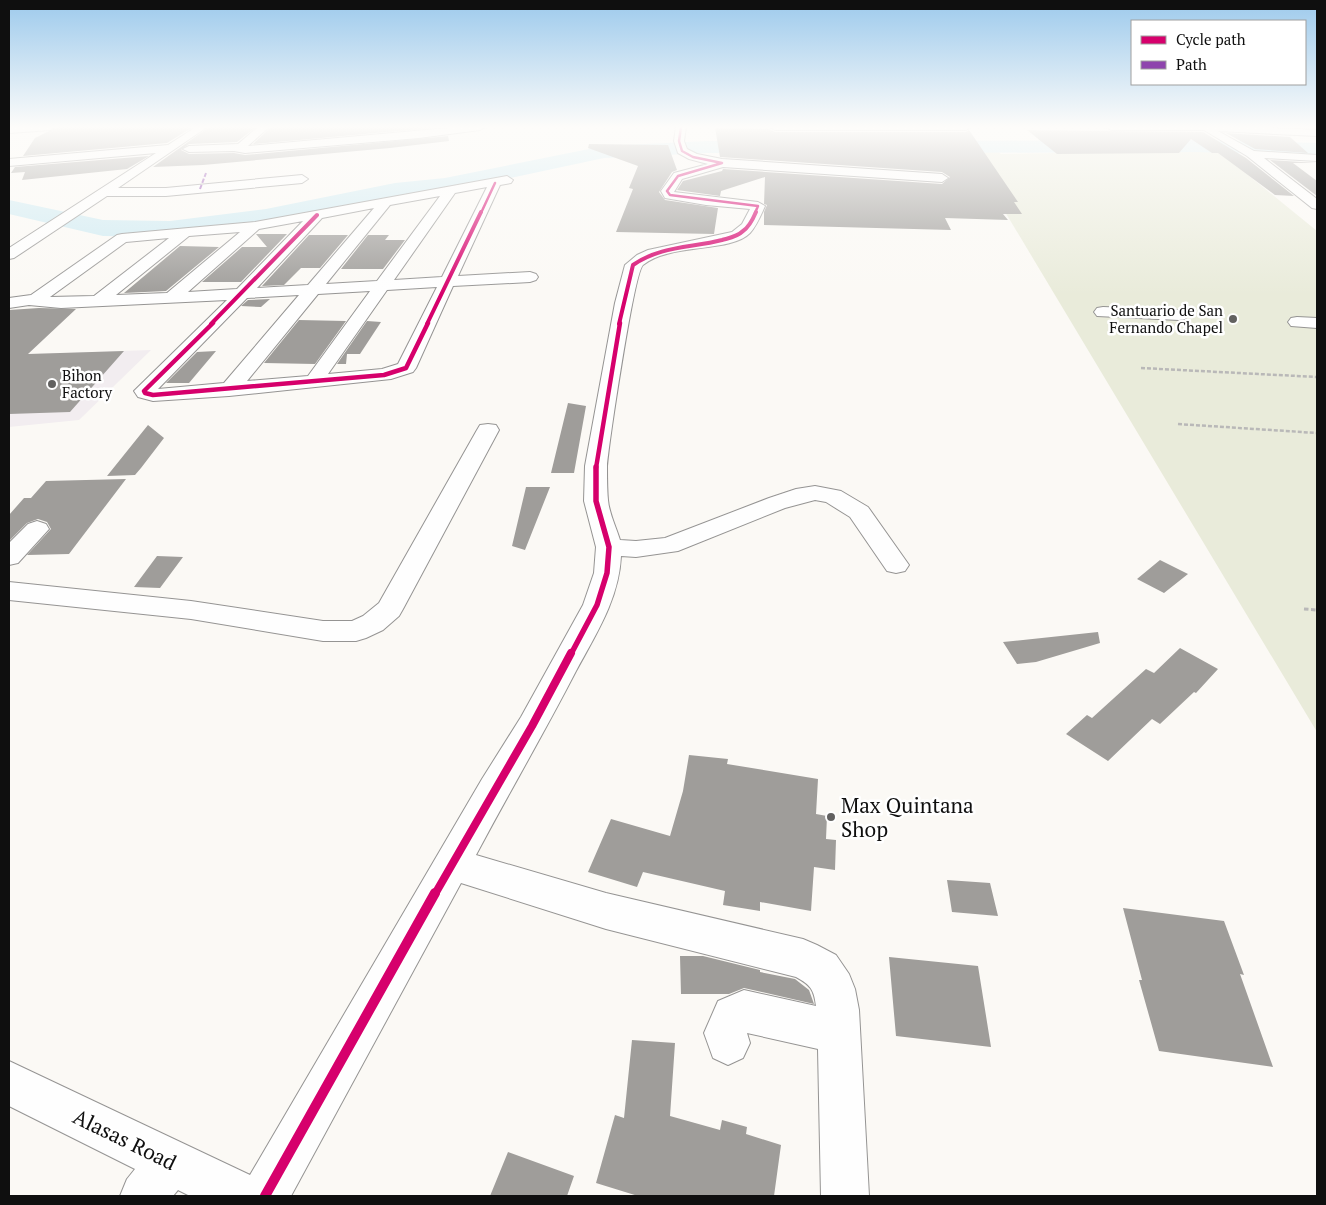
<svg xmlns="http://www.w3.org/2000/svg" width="1326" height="1205" viewBox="0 0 1326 1205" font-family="'PT Serif',serif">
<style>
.industrial{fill:#f2edf0}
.cemetery{fill:#e9ebda}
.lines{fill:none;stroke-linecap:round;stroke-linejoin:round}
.river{fill:#ceeaf2;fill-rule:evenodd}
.building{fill:#9f9d9a}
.minor-casing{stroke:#959493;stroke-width:2}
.path-far1{stroke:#b9b8b8;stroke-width:2.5;stroke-dasharray:4 2;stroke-linecap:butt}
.path{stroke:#b9b8b8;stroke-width:3;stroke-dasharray:4.5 2.5;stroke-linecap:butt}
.minor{fill:#fefefe;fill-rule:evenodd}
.quiet{stroke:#8e44ad;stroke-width:2;stroke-dasharray:4.5 2;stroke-linecap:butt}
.cycleway-far5-casing{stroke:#fff;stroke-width:4}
.cycleway-far4-casing{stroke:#fff;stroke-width:5.5}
.cycleway-far3-casing{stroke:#fff;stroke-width:7}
.cycleway-far2-casing{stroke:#fff;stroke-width:9}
.cycleway-far1-casing{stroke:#fff;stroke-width:11}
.cycleway-casing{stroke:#fff;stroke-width:13}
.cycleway-far5{stroke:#d6006c;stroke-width:2.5}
.cycleway-far4{stroke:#d6006c;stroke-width:4}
.cycleway-far3{stroke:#d6006c;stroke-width:4.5}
.cycleway-far2{stroke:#d6006c;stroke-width:5.5}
.cycleway-far1{stroke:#d6006c;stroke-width:8}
.cycleway{stroke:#d6006c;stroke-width:10}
.poi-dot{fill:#626160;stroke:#fff;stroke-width:2}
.labels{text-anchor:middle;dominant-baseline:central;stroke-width:5;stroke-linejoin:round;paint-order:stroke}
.far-poi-label{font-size:15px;fill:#0f0f0f;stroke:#fff;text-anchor:end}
.near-poi-label{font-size:21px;fill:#0f0f0f;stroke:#fff;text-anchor:start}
.near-street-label{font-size:21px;fill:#0f0f0f;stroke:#fff}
</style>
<rect width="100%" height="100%" fill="#fbf9f5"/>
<!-- industrial -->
<path class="industrial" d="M151,350L79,420L9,427V355Z"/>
<!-- cemetery -->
<path class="cemetery" d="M1198,147L1221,153L1317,231V732L968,150H995L1001,154L1055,153L1052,149Z"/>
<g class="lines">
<!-- river -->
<path class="river" d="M1192,140L1317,143V155L1192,152L911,153L904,151L901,147L904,143L911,141Z
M707,141H786L793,143L796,147L793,151L786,153H707L604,158L445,192L395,197L266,223L170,237L103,236L9,214V200L103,220L170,221L266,209L395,183L445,178L604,146Z"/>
</g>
<!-- building -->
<path class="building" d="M57,127H193L167,143L23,156L35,138Z
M209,127H256L237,142L189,144L181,150L189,154L234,153L245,155L448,136L449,141L390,148L203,165L153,167Z
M271,127H443L253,144Z
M715,128L769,129L775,132H966L969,130L1018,202H1014L1022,214H1003L1008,220L945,218L951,230L764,225V212L767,205L764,204L765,177L721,191L720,196L677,190L683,181L722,171L723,169L942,184L950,177L942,172L720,157Z
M1027,130L1203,132L1246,158L1294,196L1275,195L1218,153H1212L1191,139L1179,153L1057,154Z
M1226,133L1290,137L1308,153L1255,149Z
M589,144L668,145L677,170L672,172L659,192L665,200L718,208L714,234L616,232L633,189L629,188L638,166L588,148Z
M149,156L127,169L22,180L25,172L11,173L15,167Z
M1270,160L1317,163H1293L1317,181V196Z
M256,234H287L241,282H202L242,247H267Z
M309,235H348L320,268H301L284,285L262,286Z
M368,235H389L385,240H405L383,269H341Z
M180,246L219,247L166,291L124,293Z
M270,299L261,307L241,306L248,300Z
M39,308L76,309L28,354L124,351L70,412L9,414V310Z
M299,320L346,321L315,364L264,363Z
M367,321L381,322L360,354H347L346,364H337Z
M216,351L189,383H166L197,352Z
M568,403L586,406L574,473H551Z
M148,425L164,438L141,468L135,475L107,476Z
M126,479L69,554L27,555L51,529L47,522L38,519L27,523L9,541V515L24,498H31L46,481Z
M526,487H550L525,550L512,546Z
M157,556L183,557L160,588L134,587Z
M1160,560L1188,574L1164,593L1137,579Z
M1098,632L1100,643L1036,662L1017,664L1003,642Z
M1180,648L1218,669L1196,693L1194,692L1160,724L1152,719L1108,761L1066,734L1087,715L1092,718L1146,669L1154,673Z
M689,755L728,759L727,764L818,779L816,814L827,816L826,839L836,840L835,870L814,867L811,911L760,902V911L723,905L725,891L643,872L637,887L588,872L611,819L670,836L683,791Z
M947,880L990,883L998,916L952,912Z
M1123,908L1224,921L1244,975L1240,974L1273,1067L1159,1051L1139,980H1142Z
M680,956H703L760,970V972L795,979L809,990L814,1004L744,988L729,994H681Z
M889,957L978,966L991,1047L896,1036Z
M632,1040L675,1043L670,1116L720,1130L722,1120L747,1127L746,1134L781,1145L774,1196H638L596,1183L615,1115L624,1118Z
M508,1152L574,1176L567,1196H490Z"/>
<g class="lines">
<defs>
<path id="minor" d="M9,127H55L50,130L9,133Z
M196,127H207L118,188H166L302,175L308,179L302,183L166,196H107L14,258L9,259V248L156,153L9,166V159L168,145Z
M258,127H269L248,146L459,127H485L480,130L419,138L245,153L234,151L189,152L183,149L189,146L238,144Z
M676,127H686L684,141L687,149L697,154L722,159L942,174L948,178L942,182L723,167L682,179L674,192L758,202L765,206C761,215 757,225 750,233C731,253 669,243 643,265C634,272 609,443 607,466C607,476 607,489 608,500C609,513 616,527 620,540L636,541L665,538L769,498L796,489L815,486L841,491L868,507L909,565L905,571L896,573L887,571L850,517L826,502L815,500L785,508L678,551L636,557L621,556C619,599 596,634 576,671C544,733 509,793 476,855L606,893L803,939L817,945L836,955L849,974L855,989L859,1010L869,1196H821L818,1049L747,1033L750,1043L743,1058L728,1065L713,1058L704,1033L718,1001L744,990L816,1006C814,990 811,985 796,977L606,929L461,883L291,1196H190L178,1190L173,1196H120L127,1179L135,1169L9,1106V1061L250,1175L482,779L521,717L583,605L594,573L596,547L584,501L585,466L615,303L625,265L637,255L648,250L732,232L742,224L750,209L706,205L665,198L661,191L674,173L708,164L689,159L678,153L674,141Z
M770,127H971L966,130H775Z
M1106,127H1254L1317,130V136L1218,131L1254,151L1317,155V161L1264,158L1317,199V209L1312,208L1247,156L1204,130H1111Z
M507,176L513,180L511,183L500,185L458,276L530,272L536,274L538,277L536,280L530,282L453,286L416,368L413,372L391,379L229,396L153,401L138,397L134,391L227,300L61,308L29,305L9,308V298L31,295L117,235L122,234L255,222ZM487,187L442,277L394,280L455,193ZM440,196L377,281L326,284L390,205ZM374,208L308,285L257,288L322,218ZM303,221L237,289L188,292L259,229ZM240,232L167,293L116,295L189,236ZM169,238L94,296L50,297L126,242ZM437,287L398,364L382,369L328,374L387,290ZM370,291L308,376L247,381L318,294ZM299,295L224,383L158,389L247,298Z
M1103,307L1179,310L1185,311L1188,315L1185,319L1179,320L1097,316L1094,312L1097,308Z
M1297,317L1317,318V328L1291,326L1288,322L1291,318Z
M488,424L496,425L499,430L403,609L399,616L383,630L366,638L356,641H323L191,619L9,600V582L191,601L323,621H352L363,616L379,603L477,430L480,425Z
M37,521L46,524L49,529L18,563L9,565V543L28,524Z"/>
</defs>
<!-- minor casing -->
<use href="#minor" class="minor-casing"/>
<!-- path-far1 -->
<path class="path-far1" d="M1141,368L1317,377
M1178,424L1317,433"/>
<!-- path -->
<path class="path" d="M1304,609L1317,610"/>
<!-- minor -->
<use href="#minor" class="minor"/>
<!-- quiet -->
<path class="quiet" d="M200,189L206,173"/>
<defs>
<path id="cycleway-far5" d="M681,127L679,141L682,151L693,157L722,163L678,176L667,191L670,195L758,206L755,213
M481,213L495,183"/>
<path id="cycleway-far4" d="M211,324L317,215
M427,324L481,212
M619,324L633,265C660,246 691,248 722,240C729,238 737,237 743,231C749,227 753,219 756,212"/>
<path id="cycleway-far3" d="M213,323L144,391L145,393L153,395L384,375L406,368L428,323
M596,468L620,323"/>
<path id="cycleway-far2" d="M571,654L597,605L607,573L609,547L596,501V467"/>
<path id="cycleway-far1" d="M435,894L532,726L571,653"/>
<path id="cycleway" d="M265,1196L435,893"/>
</defs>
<!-- cycleway-far5 casing -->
<use href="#cycleway-far5" class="cycleway-far5-casing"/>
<!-- cycleway-far4 casing -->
<use href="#cycleway-far4" class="cycleway-far4-casing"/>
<!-- cycleway-far3 casing -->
<use href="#cycleway-far3" class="cycleway-far3-casing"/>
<!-- cycleway-far2 casing -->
<use href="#cycleway-far2" class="cycleway-far2-casing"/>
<!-- cycleway-far1 casing -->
<use href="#cycleway-far1" class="cycleway-far1-casing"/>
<!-- cycleway casing -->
<use href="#cycleway" class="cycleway-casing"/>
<!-- cycleway-far5 -->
<use href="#cycleway-far5" class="cycleway-far5"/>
<!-- cycleway-far4 -->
<use href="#cycleway-far4" class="cycleway-far4"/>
<!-- cycleway-far3 -->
<use href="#cycleway-far3" class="cycleway-far3"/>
<!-- cycleway-far2 -->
<use href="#cycleway-far2" class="cycleway-far2"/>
<!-- cycleway-far1 -->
<use href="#cycleway-far1" class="cycleway-far1"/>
<!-- cycleway -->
<use href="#cycleway" class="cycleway"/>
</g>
<!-- sky -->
<linearGradient id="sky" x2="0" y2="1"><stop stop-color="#9dcaec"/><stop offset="0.43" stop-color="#fdfcfa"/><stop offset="1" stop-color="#fdfcfa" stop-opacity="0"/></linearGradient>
<rect width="1326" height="295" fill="url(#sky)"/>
<!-- markers -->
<g class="poi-dot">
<circle cx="1233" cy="319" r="5"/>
<circle cx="52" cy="384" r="5"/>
<circle cx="831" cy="817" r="5"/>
</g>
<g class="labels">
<!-- far-poi labels -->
<g class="far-poi-label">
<text x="1223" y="310">Santuario de San<tspan x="1223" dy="17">Fernando Chapel</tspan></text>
<text x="62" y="375" text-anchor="start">Bihon<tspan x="62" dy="17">Factory</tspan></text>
</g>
<!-- near-poi labels -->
<g class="near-poi-label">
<text x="841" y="805">Max Quintana<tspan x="841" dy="24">Shop</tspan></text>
</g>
<!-- near-street labels -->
<g class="near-street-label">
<text transform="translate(125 1139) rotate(26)">Alasas Road</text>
</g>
</g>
<!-- border -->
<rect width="1326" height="1205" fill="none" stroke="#0f0f0f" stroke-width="20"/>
<!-- legend -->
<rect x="1131" y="20" width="175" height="65" fill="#ffffff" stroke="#9f9f9f"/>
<rect x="1141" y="36" width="25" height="8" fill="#d6006c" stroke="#9f9f9f"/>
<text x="1176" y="45" font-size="15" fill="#0f0f0f">Cycle path</text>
<rect x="1141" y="61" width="25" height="8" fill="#8e44ad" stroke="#9f9f9f"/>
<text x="1176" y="70" font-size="15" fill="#0f0f0f">Path</text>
</svg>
